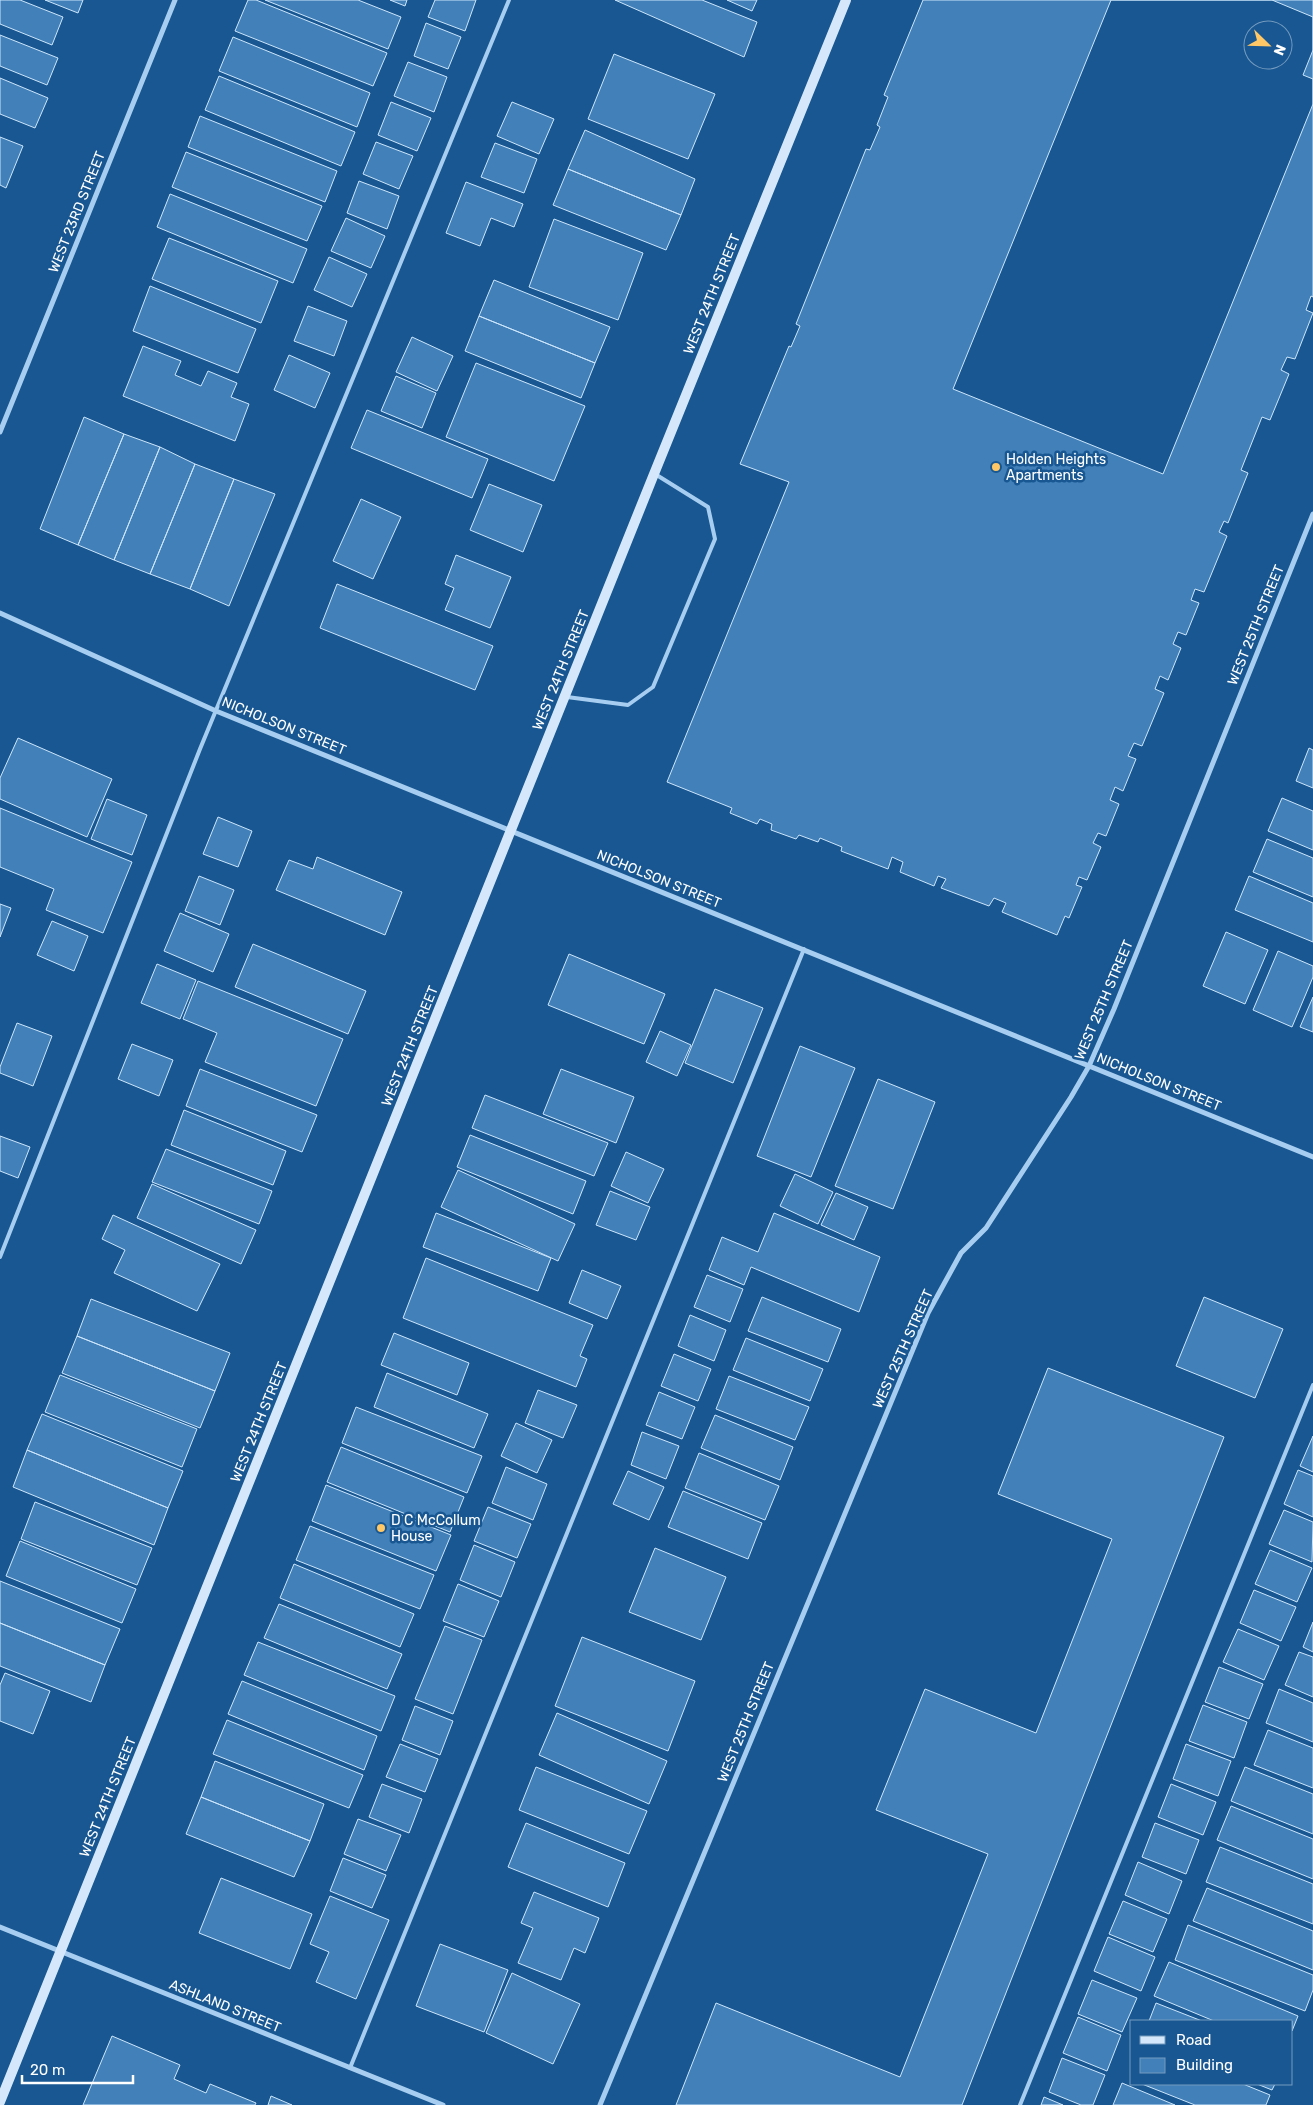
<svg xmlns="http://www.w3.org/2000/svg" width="1313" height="2105" viewBox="0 0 1313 2105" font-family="Rubik,sans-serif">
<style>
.building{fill:#4180b9;stroke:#cee6fb;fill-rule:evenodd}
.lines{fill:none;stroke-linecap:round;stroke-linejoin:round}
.lane{stroke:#a7cef0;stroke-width:4}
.street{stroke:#a7cef0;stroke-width:5}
.secondary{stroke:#d5e8fb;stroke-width:10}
.poi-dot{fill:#ffc766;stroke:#185792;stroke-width:2}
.labels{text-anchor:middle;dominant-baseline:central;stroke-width:5;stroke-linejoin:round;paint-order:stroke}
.street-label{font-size:14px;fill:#fff;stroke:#185792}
.poi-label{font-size:14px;fill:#fff;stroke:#185792;text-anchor:start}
</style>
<rect width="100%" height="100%" fill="#185792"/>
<!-- building -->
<path class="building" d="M0,0H20L63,17L52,45L0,24Z
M45,0H83L78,13Z
M248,0H256L387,53L373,86L235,31Z
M265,0H358L401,17L388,49Z
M390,0H407L405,6Z
M435,0H476L465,31L428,17Z
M615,0H702L757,22L744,57Z
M727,0H757L752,11Z
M923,0H1313V297L1311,296L1306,310L1313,313L1295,359L1287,357L1281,370L1289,374L1270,420L1262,417L1241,470L1248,473L1228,523L1224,521L1219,532L1227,536L1204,592L1195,589L1191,600L1199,603L1186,635L1178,632L1173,644L1181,648L1168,680L1160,676L1155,689L1164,693L1142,746L1134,743L1128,756L1136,759L1123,791L1115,787L1110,800L1119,804L1106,836L1098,833L1093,843L1101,847L1087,880L1079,877L1076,885L1082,887L1069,918L1065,916L1057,935L1002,912L1006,903L994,898L989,906L941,888L946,879L938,876L934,886L900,872L903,862L892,857L888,869L841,851L842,847L820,838L818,842L799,835L796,839L771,830L772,824L760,819L757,824L730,813L732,808L667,782L789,482L740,464L789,346L791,347L800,326L796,324L866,149L870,150L880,127L877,125L888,97L884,95ZM1253,30H1283V60H1253Z
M1111,0H1272L1313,17V50L1303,75L1313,79V104L1163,474L953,389ZM1253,30H1283V60H1253Z
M426,23L461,37L448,69L414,56Z
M0,35L58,58L47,85L0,66Z
M233,37L370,93L357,127L219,71Z
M614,54L715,94L688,159L588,119Z
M408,62L447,77L434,112L394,96Z
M219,76L355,132L341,166L205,110Z
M0,78L48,98L35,128L0,114Z
M391,102L431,118L417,151L378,135Z
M512,102L554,119L539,154L497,136Z
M200,116L337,171L325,202L188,147Z
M585,130L695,179L681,215L568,169Z
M0,137L23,146L6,188L0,185Z
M376,142L413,156L399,189L363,174Z
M495,143L537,159L524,193L481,177Z
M186,152L322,206L307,241L172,187Z
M568,169L681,215L666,250L553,205Z
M359,181L399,196L387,229L347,213Z
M466,182L523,204L514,227L491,218L480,246L446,233Z
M170,194L307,249L293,283L157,227Z
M346,218L385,236L371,268L331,251Z
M554,219L643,253L618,320L529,287Z
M169,238L278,281L261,323L152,279Z
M329,257L367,274L352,307L314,290Z
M494,280L610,327L595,363L479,316Z
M150,286L256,329L238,373L133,331Z
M308,306L347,321L334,356L294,341Z
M479,316L595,363L581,398L465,351Z
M412,337L453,356L437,391L396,372Z
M143,346L181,361L175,375L201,386L208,371L237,383L231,397L249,404L235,441L123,396Z
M289,355L330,373L315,408L274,390Z
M476,363L585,406L554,481L446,437Z
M396,376L436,393L422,428L381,411Z
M367,410L488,459L472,498L351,448Z
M84,417L124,434L78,545L40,529Z
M124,434L160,447L114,560L78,545Z
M160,447L195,464L150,574L114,560Z
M195,464L234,479L190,589L150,574Z
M234,479L275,494L229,606L190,589Z
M489,484L542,505L523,552L470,530Z
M361,499L401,517L373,579L333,561Z
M456,555L511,577L490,628L445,610L454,588L445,584Z
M337,584L493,646L475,690L320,628Z
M18,738L112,779L87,837L0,799V778Z
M1309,748L1313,750V788L1296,781Z
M1282,798L1313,811V850L1268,831Z
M107,799L147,815L132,855L91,839Z
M0,808L132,862L103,933L46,910L54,889L0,867Z
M218,817L252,831L238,867L203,854Z
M1267,839L1313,858V897L1253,872Z
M317,857L402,892L385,935L276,890L289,860L313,869Z
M199,876L234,890L220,925L185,911Z
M1249,876L1313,903V942L1235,910Z
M0,904L11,908L0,937Z
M180,913L229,934L213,972L164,951Z
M52,921L88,936L74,971L37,955Z
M1226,932L1268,950L1245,1004L1203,986Z
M253,944L366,991L348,1034L235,987Z
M1278,951L1313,966V977L1292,1027L1253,1010Z
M569,954L665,994L644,1044L548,1005Z
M157,964L196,980L180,1019L141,1003Z
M198,981L343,1039L316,1106L205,1062L217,1033L183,1019Z
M715,989L763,1008L733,1083L685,1063Z
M1313,997V1032L1300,1027Z
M17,1023L52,1036L33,1086L0,1073V1067Z
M660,1031L691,1045L677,1076L646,1062Z
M132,1044L173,1060L159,1096L118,1079Z
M800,1046L855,1068L811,1177L757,1156Z
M200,1069L317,1115L302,1152L186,1106Z
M561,1069L634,1097L616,1143L543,1114Z
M878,1079L935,1102L893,1209L835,1186Z
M485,1095L608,1143L594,1176L472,1128Z
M184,1110L286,1151L273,1185L171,1145Z
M470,1135L586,1181L573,1214L457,1167Z
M0,1136L30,1147L18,1178L0,1171Z
M166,1149L272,1191L259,1224L152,1182Z
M626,1152L664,1169L648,1203L611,1186Z
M458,1170L575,1224L558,1261L441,1207Z
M795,1174L833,1192L818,1224L780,1206Z
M152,1184L256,1230L241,1264L137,1218Z
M610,1191L650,1207L636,1240L596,1225Z
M836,1193L868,1207L854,1240L821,1225Z
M436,1213L551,1258L538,1291L423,1247Z
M774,1213L880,1257L859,1312L751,1267L744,1285L709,1270L722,1237L758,1252Z
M113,1215L220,1264L197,1311L114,1273L125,1250L102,1239Z
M426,1258L593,1325L580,1356L587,1359L576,1387L403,1318Z
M582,1270L621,1286L607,1319L569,1303Z
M707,1275L743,1289L730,1322L694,1307Z
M762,1297L841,1329L828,1362L748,1331Z
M1204,1297L1283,1329L1255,1398L1176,1366Z
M91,1299L230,1353L215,1391L77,1336Z
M690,1315L726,1330L714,1361L678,1346Z
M394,1333L469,1363L457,1395L381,1365Z
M77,1336L215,1391L200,1428L62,1373Z
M746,1338L823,1369L810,1401L733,1370Z
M674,1354L711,1369L698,1401L661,1386Z
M1048,1368L1224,1437L962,2105H676L716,2003L900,2077L988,1854L876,1810L925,1689L1036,1733L1112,1539L998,1494Z
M387,1373L488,1414L474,1448L374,1407Z
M60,1375L197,1429L182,1467L45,1412Z
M729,1376L809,1407L795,1440L716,1409Z
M538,1390L577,1405L563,1438L525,1423Z
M659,1392L695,1407L682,1439L646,1425Z
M356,1407L482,1456L467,1493L342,1443Z
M42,1414L183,1471L168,1508L27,1450Z
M715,1415L793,1447L780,1480L701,1448Z
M516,1423L552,1440L537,1473L501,1456Z
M642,1432L679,1446L666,1479L631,1465Z
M1313,1436V1472L1300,1466Z
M341,1447L464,1497L450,1532L327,1482Z
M27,1450L168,1508L154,1545L13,1487Z
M699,1453L779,1486L765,1520L685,1488Z
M506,1467L547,1484L533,1520L492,1503Z
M1298,1470L1313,1476V1517L1284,1504Z
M628,1471L664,1487L649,1520L613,1504Z
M326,1485L451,1535L436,1571L312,1521Z
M683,1491L762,1523L748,1559L668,1527Z
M35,1502L152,1548L137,1585L21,1539Z
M488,1507L531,1524L517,1558L474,1541Z
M1284,1510L1313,1522L1312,1562L1269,1544Z
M310,1526L434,1575L420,1609L296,1560Z
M20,1541L136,1589L122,1623L6,1576Z
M474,1545L515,1562L501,1597L460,1580Z
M655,1548L726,1577L701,1640L629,1612Z
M1270,1550L1312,1568L1297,1602L1255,1584Z
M294,1564L414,1614L400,1647L280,1598Z
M0,1581L120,1629L105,1665L0,1623Z
M458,1584L499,1601L484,1637L443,1621Z
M1254,1590L1296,1607L1281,1641L1240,1623Z
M279,1604L402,1654L387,1689L264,1638Z
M1313,1622V1652L1303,1647Z
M0,1623L105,1665L91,1702L0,1666Z
M445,1626L482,1640L453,1714L415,1699Z
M1238,1629L1279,1646L1264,1680L1223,1662Z
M582,1637L695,1681L668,1751L555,1706Z
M258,1642L395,1696L381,1731L244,1675Z
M1299,1652L1313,1657V1697L1285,1685Z
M1219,1667L1263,1684L1249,1719L1205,1702Z
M5,1673L50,1691L33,1734L0,1721V1685Z
M242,1681L377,1736L364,1770L228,1714Z
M1279,1689L1313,1703V1742L1266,1723Z
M1203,1705L1247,1722L1234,1758L1189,1741Z
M415,1706L453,1721L440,1755L402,1740Z
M557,1713L667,1761L649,1804L539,1755Z
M227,1720L363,1775L349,1808L213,1754Z
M1268,1730L1313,1748V1788L1254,1765Z
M400,1744L438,1759L425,1792L386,1777Z
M1186,1744L1231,1761L1218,1796L1173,1779Z
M215,1761L324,1804L310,1841L201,1797Z
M536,1767L647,1811L629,1854L519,1810Z
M1245,1767L1313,1794V1834L1231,1801Z
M382,1784L422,1799L409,1833L369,1817Z
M1171,1784L1216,1802L1203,1835L1158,1817Z
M201,1797L310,1841L294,1877L186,1834Z
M1231,1806L1313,1839V1879L1217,1840Z
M358,1819L401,1835L386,1871L344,1854Z
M526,1823L625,1863L608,1907L508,1867Z
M1155,1823L1199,1840L1186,1874L1142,1857Z
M1220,1847L1313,1884V1924L1206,1882Z
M343,1858L386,1875L372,1908L330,1891Z
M1138,1862L1182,1881L1169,1914L1125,1895Z
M221,1878L312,1914L290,1969L199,1933Z
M1207,1888L1313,1931V1970L1193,1921Z
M534,1892L599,1918L585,1953L574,1948L561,1980L518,1963L533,1928L521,1923Z
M330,1896L389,1920L356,1999L316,1982L329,1952L310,1944Z
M1123,1901L1167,1919L1153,1952L1109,1934Z
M1188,1925L1313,1975V1990L1305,2011L1175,1960Z
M1108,1937L1155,1957L1141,1991L1094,1971Z
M440,1944L508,1970L484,2032L416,2006Z
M1169,1962L1298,2016L1292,2031V2021H1214L1154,1996Z
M512,1973L580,2004L553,2064L486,2033Z
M1092,1980L1137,1998L1122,2032L1078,2014Z
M1156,2003L1202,2021H1149Z
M1078,2017L1121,2035L1107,2071L1063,2053Z
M112,2036L180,2065L174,2079L206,2093L210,2084L256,2103L255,2105H83Z
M1062,2058L1105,2075L1093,2105H1081L1049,2092Z
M1122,2083L1175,2105H1113Z
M1142,2084H1243L1270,2095L1266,2105H1195Z
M1257,2084H1275L1272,2090Z
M271,2096L292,2105H268Z
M1044,2097L1063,2105H1041Z"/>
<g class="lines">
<!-- lane -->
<path class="lane" d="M567,697L628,705L653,687L715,539L708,507L655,474
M0,1257L200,749L509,0
M350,2068L804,949
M1020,2105L1313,1385"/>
<!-- street -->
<path class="street" d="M0,432L175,0
M0,613L216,711L1313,1157
M0,1927L443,2105
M600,2105L928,1313L961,1253L986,1228L1071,1097L1089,1066L1114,1009L1313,514"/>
<!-- secondary -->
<path class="secondary" d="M0,2102L654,474L846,0"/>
</g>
<!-- markers -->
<g class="poi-dot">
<circle cx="996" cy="467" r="5"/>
<circle cx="381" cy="1528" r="5"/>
</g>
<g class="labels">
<!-- street labels -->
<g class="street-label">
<text transform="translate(77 212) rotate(-68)">WEST 23RD STREET</text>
<text transform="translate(712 294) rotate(-68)">WEST 24TH STREET</text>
<text transform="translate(1256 625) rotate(-68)">WEST 25TH STREET</text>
<text transform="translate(561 670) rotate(-68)">WEST 24TH STREET</text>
<text transform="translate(284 726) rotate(22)">NICHOLSON STREET</text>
<text transform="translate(659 879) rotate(22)">NICHOLSON STREET</text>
<text transform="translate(1104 1000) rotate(-67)">WEST 25TH STREET</text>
<text transform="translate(410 1046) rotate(-68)">WEST 24TH STREET</text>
<text transform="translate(1159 1082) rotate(22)">NICHOLSON STREET</text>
<text transform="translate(903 1349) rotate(-66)">WEST 25TH STREET</text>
<text transform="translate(259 1422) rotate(-68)">WEST 24TH STREET</text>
<text transform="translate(746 1722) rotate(-68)">WEST 25TH STREET</text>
<text transform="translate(108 1797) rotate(-68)">WEST 24TH STREET</text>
<text transform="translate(225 2006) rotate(22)">ASHLAND STREET</text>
</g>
<!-- poi labels -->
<g class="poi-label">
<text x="1006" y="459">Holden Heights<tspan x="1006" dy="16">Apartments</tspan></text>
<text x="391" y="1520">D C McCollum<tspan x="391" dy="16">House</tspan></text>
</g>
</g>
<!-- legend -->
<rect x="1130" y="2020" width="162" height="65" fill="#185792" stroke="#749abe"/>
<rect x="1140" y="2036" width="25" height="8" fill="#d5e8fb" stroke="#749abe"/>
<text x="1176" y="2045" font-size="15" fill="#ffffff">Road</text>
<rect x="1140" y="2058" width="25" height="15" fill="#4180b9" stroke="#749abe"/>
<text x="1176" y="2070" font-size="15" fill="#ffffff">Building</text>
<!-- north arrow -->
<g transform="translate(1268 45) rotate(113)"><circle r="24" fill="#185792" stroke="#749abe"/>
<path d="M0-4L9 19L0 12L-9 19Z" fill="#ffc766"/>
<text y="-8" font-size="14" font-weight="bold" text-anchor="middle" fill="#ffffff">N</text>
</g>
<!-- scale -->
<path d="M22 2075v8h111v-8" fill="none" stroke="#ffffff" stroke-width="2.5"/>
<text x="30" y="2075" font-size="15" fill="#ffffff" stroke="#185792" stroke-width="4" paint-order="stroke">20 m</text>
</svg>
